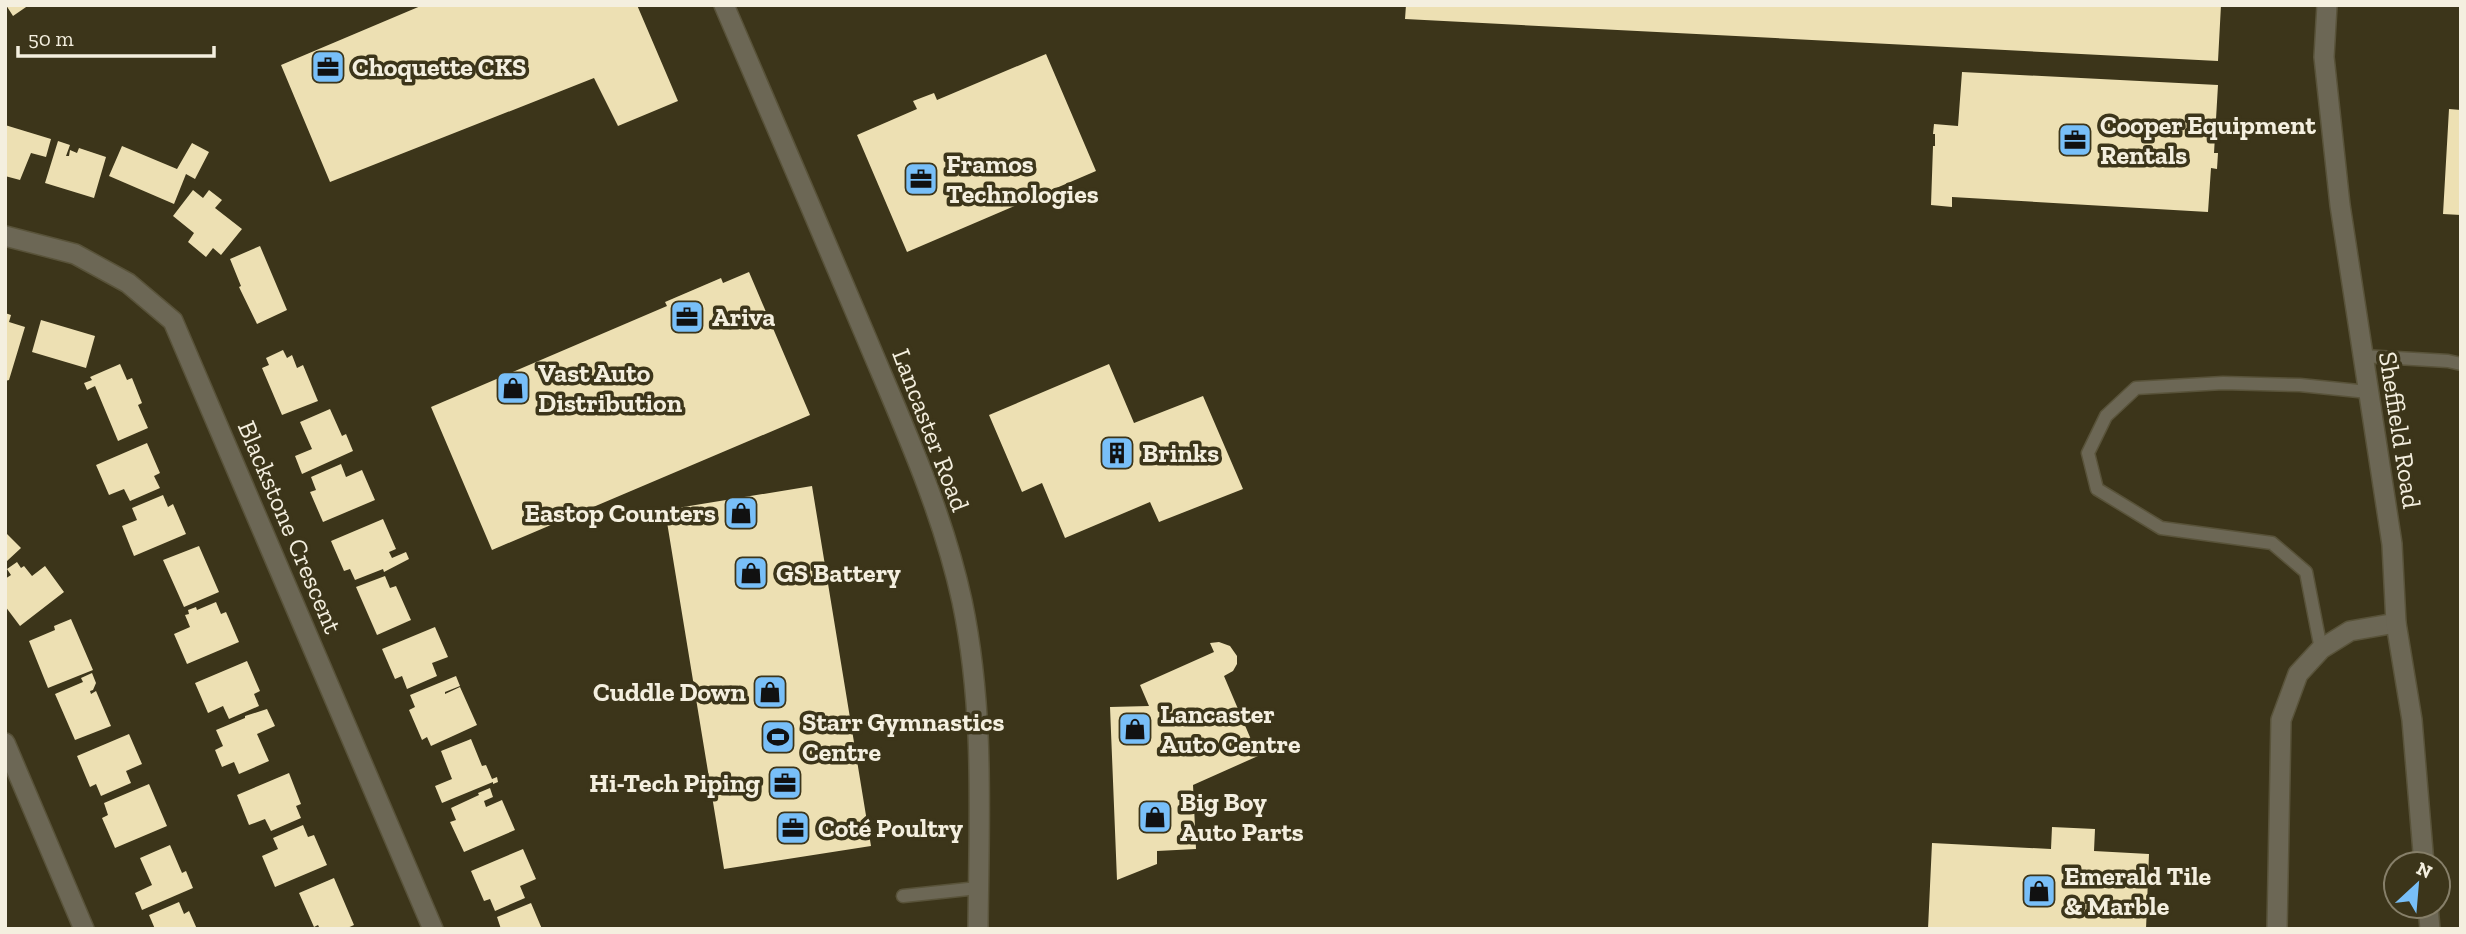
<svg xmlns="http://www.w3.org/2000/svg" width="2466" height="934" viewBox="0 0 2466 934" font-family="'Zilla Slab',serif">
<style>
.building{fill:#ede0b3}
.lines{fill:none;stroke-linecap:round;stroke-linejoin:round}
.service-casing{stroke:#59533a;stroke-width:15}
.minor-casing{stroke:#59533a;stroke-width:22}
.tertiary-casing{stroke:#59533a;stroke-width:22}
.service{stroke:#6c6755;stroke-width:12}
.minor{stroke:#6c6755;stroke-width:19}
.tertiary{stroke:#6c6755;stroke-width:19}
.labels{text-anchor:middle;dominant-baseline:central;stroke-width:7;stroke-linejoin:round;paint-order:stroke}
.poi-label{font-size:26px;font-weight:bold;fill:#f4efdf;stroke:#3c351a;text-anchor:start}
.street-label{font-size:26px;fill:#f4efdf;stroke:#3c351a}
</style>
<rect width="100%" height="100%" fill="#3c351a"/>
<!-- building -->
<path class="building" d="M6,5H29L13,16Z
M423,5H637L678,101L618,126L594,78L330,182L281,65Z
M1406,5H2221L2218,61L1405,19Z
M1046,54L1096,171L907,252L857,135L917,109L913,101L934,93L937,100Z
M1962,72L2218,85L2214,153H2218L2217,169L2211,168L2208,212L1952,197V207L1931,205L1933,146H1935V134H1933L1934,124L1958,126Z
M2449,109L2461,110V215L2443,214Z
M5,125L51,139L46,157L31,153L20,180L5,176Z
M58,141L70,145L66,156H69L70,150L77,153L79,148L106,157L94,198L45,183Z
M192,143L209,152L195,179L186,174L174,204L109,176L122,146L177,169Z
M193,190L203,198L209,190L222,200L215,208L242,229L221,255L213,248L206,257L188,242L194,233L173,216Z
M260,246L287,310L257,324L239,287L241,286L230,259Z
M749,272L810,415L492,550L431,407L667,306L665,302L721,278L723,283Z
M5,313L11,315L9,322L25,327L9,380L5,381Z
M41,320L95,336L86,368L32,352Z
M283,350L287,358L292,355L297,368L303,365L318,401L282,415L262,368L269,365L266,358Z
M120,364L127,380L132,378L142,403L138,405L148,428L118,441L95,386L87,390L84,383L92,380L90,377Z
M1109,364L1134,423L1203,396L1243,489L1159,522L1150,502L1065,538L1042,483L1022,492L989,415Z
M330,409L342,436L346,434L353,451L302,474L295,456L312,449L300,422Z
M147,443L160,473L154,476L160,488L130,501L124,489L109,495L96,465Z
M341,464L346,477L362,470L375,500L323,522L310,492L316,490L311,477Z
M812,486L871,846L724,869L665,510Z
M163,495L168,507L173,504L186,534L134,556L122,526L137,520L132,508Z
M383,519L396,549L389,552L392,558L406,552L409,559L384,572L383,569L355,580L350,569L344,571L331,541Z
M5,532L21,548L7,561L5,558Z
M199,546L219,592L184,607L163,560Z
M17,562L21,568L24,566L32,576L45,566L64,592L20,626L5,606V579L11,575L7,569Z
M385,576L390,588L396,586L411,620L377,635L356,587Z
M216,602L221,614L226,612L239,642L187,664L174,634L190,627L185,615L189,614L188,610L196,607L197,610Z
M71,619L93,670L48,688L29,641L55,630L54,626Z
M435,627L448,657L432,663L437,676L407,689L402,676L395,679L382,649Z
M1219,642L1230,646L1237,656V664L1233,671L1224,676L1258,756L1193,785L1196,849L1157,851V864L1117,880L1110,707L1149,706L1140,685L1214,652L1210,643Z
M247,661L260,691L254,694L259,706L229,719L223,706L208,713L195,683Z
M92,673L96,683L93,690L90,691L91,694L96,691L111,726L75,740L55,694L83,682L81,678Z
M456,676L460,686L445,692V694L460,687L477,725L431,746L427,737L422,740L409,710L415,707L410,695Z
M267,709L275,726L257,734L269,761L239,774L234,762L222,767L215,750L223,746L216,730L245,718V716Z
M129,734L142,764L126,771L131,783L101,796L96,784L90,787L77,756Z
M471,739L482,766L486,765L492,779L497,777L498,782L493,784V782L442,803L435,786L452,779L441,751Z
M289,773L301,804L296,806L301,818L271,831L265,819L249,825L237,795Z
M149,784L167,826L115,848L102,818L108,815L104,803Z
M490,788L493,797L484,801L486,807L502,800L515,830L464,852L450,822L456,820L451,808L479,795L478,793Z
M303,825L308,837L314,835L327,865L275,887L262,856L278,849L273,838Z
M2052,827L2095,829L2094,851L2149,854L2146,929H1928L1932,843L2051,849Z
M170,845L182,873L186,871L193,888L142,910L135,893L152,885L140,858Z
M523,849L536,879L520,886L525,898L495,911L490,899L484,901L471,871Z
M334,878L354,925L345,929H320L318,925L314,927L299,893Z
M179,902L184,914L189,911L197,929H155L149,915Z
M531,903L542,929H501L497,917Z"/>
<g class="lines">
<defs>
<path id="service" d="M2362,356L2448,361L2461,364
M2321,649L2306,572L2272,543L2161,528L2097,489L2088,453L2106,416L2136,388L2223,383L2300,385L2368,392
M903,896L978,888"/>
<path id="minor" d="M5,236L75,254L128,283L173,321L433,929
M5,743L84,929
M2277,929L2281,720L2298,674L2321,649L2350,631L2396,623"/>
<path id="tertiary" d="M724,5C772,116 819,226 866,337C902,423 942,509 962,601C985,710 979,818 978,929
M2327,5L2324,57L2340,205L2392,544L2396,623L2412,720L2424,864
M2428,906L2430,929"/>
</defs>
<!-- service casing -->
<use href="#service" class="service-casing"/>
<!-- minor casing -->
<use href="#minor" class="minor-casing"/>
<!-- tertiary casing -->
<use href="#tertiary" class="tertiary-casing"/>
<!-- service -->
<use href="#service" class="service"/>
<!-- minor -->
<use href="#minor" class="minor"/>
<!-- tertiary -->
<use href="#tertiary" class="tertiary"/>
</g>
<!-- icons -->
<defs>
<symbol id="office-square" viewBox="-11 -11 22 22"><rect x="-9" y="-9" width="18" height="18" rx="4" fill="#78bff8" stroke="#3c351a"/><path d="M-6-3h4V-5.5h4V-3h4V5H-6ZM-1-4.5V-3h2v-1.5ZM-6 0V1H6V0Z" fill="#111"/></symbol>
<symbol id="shop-square" viewBox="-11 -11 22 22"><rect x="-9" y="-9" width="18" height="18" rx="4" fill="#78bff8" stroke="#3c351a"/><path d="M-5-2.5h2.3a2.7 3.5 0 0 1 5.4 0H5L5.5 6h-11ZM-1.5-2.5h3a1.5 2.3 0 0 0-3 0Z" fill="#111"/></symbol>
<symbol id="building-square" viewBox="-11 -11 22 22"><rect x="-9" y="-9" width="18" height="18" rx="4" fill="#78bff8" stroke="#3c351a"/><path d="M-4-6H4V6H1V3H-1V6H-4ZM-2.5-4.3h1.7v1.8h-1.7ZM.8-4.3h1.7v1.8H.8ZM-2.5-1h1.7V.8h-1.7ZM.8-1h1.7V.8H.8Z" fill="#111"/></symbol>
<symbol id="stadium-square" viewBox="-11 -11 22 22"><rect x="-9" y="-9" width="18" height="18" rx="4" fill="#78bff8" stroke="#3c351a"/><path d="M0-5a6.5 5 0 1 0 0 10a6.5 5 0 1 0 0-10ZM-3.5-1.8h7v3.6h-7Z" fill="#111"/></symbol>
</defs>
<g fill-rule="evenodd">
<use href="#office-square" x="309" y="48" width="38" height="38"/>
<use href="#office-square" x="2056" y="121" width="38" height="38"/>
<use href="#office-square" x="902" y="160" width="38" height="38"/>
<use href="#office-square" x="668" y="298" width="38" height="38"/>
<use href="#shop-square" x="494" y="369" width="38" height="38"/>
<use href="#building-square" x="1098" y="434" width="38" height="38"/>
<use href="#shop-square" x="722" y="494" width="38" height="38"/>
<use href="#shop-square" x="732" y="554" width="38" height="38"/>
<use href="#shop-square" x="751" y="673" width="38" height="38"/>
<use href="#shop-square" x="1116" y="710" width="38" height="38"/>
<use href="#stadium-square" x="759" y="718" width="38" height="38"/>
<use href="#office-square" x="766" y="764" width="38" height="38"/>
<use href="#shop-square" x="1136" y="798" width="38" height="38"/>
<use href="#office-square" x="774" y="809" width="38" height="38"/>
<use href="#shop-square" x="2020" y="872" width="38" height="38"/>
</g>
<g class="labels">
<!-- poi labels -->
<g class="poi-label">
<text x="352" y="67">Choquette CKS</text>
<text x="2100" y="125">Cooper Equipment<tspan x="2100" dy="30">Rentals</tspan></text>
<text x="946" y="164">Framos<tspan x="946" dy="30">Technologies</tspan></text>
<text x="712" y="317">Ariva</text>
<text x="538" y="373">Vast Auto<tspan x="538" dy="30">Distribution</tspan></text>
<text x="1142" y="453">Brinks</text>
<text x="716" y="513" text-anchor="end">Eastop Counters</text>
<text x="776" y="573">GS Battery</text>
<text x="746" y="692" text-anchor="end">Cuddle Down</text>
<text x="1160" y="714">Lancaster<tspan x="1160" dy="30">Auto Centre</tspan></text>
<text x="802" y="722">Starr Gymnastics<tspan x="802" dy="30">Centre</tspan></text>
<text x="760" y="783" text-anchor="end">Hi-Tech Piping</text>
<text x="1180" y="802">Big Boy<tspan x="1180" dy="30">Auto Parts</tspan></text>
<text x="818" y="828">Coté Poultry</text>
<text x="2064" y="876">Emerald Tile<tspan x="2064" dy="30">&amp; Marble</tspan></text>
</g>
<!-- street labels -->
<g class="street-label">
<text transform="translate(931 430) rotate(69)">Lancaster Road</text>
<text transform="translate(2400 430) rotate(81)">Sheffield Road</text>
<text transform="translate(290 527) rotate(67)">Blackstone Crescent</text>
</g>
</g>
<!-- border -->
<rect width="2466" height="934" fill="none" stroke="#f4efdf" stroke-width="14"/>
<!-- north arrow -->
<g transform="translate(2417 885) rotate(26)"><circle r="33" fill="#3c351a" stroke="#867f69" stroke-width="2"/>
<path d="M0-5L12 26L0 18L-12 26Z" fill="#78bff8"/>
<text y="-10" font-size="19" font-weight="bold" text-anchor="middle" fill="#f4efdf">N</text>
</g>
<!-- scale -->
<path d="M18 46v10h196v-10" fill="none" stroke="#f4efdf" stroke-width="3.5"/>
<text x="28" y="46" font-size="21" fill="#f4efdf" stroke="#3c351a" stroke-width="5" paint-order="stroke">50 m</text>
</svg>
